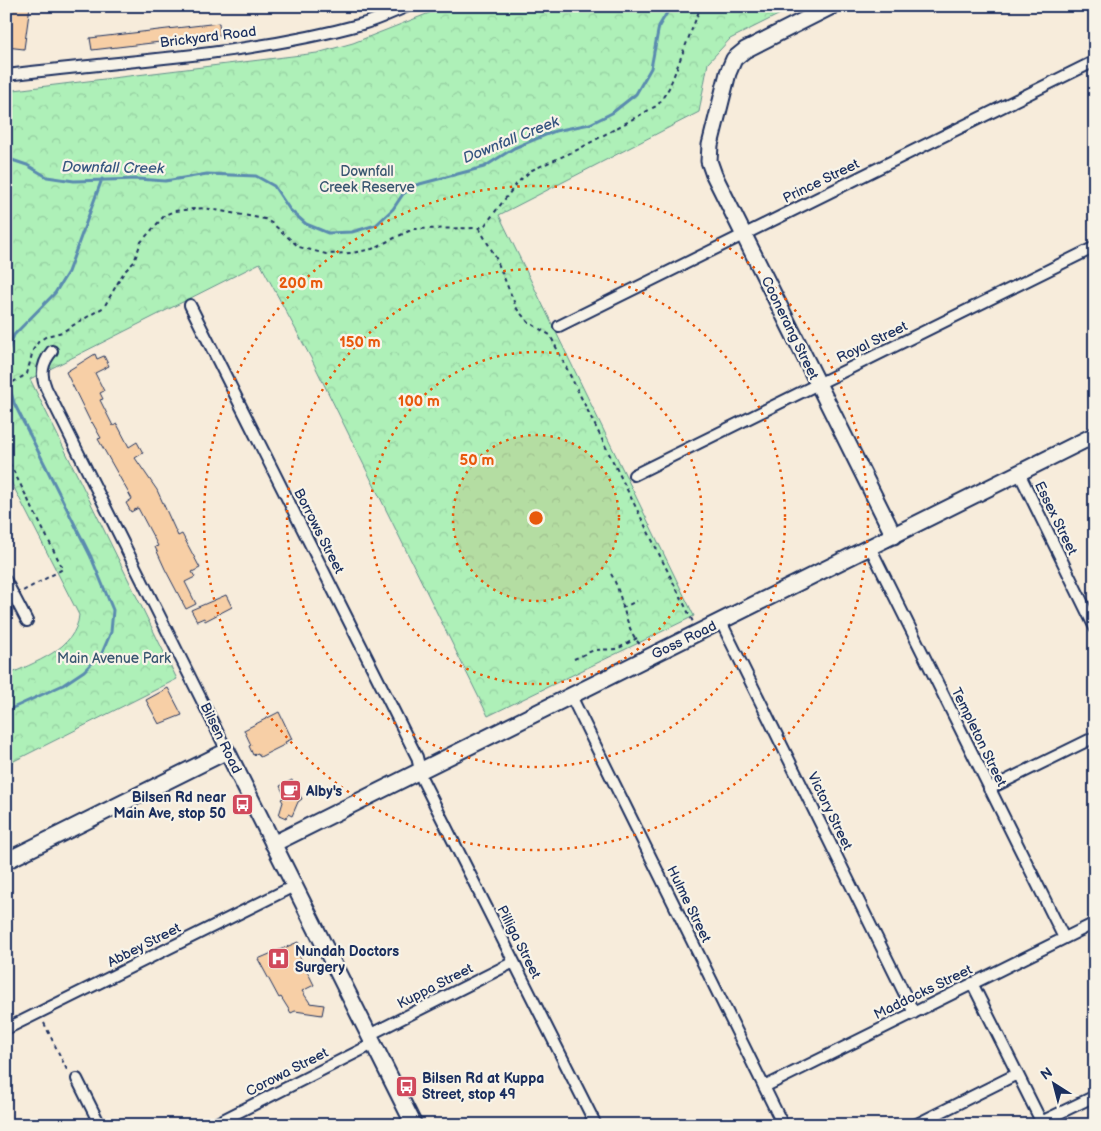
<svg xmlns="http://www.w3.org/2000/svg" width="1101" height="1131" viewBox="0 0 1101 1131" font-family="'Balsamiq Sans',sans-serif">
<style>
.park{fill:url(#park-crowns);stroke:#64908b}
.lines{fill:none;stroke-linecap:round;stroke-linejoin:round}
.stream{stroke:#5a8baf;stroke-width:3}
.building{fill:#f7cfa6;stroke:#1b2f5e}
.street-casing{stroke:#1b2f5e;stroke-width:14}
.secondary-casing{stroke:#1b2f5e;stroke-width:19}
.path{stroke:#1b2f5e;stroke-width:2;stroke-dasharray:4 4;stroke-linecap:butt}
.street{stroke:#f7f3e8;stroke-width:10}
.secondary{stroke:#f7f3e8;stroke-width:15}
.ring{fill:none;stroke:#e8590c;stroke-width:2.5;stroke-dasharray:2.5 5}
.labels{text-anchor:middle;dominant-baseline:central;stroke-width:4.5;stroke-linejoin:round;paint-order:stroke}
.street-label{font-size:14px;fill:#1b2f5e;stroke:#f7f3e8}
.park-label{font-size:14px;fill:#385670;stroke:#f7f3e8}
.poi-label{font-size:14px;font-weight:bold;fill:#1b2f5e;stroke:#f7f3e8;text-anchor:start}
.water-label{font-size:15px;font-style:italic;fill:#355580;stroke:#f7f3e8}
.centre{fill:#e8590c;stroke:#f7f3e8;stroke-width:2.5}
.ring-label{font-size:15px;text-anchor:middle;font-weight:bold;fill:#e8590c;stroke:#f7f3e8;stroke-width:4.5;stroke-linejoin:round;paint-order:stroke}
</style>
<defs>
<pattern id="park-crowns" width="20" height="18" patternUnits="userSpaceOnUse" patternTransform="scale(1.25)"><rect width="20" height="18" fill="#aef0b8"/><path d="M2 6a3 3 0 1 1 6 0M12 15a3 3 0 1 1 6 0" fill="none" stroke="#95cea1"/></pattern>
</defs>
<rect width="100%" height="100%" fill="#f7ecdb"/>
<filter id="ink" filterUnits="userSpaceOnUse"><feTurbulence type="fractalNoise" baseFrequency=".02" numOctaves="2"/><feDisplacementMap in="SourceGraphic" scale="10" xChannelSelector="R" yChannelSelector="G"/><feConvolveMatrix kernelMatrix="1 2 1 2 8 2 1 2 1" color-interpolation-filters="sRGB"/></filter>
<g filter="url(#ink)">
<!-- park -->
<path class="park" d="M447,6H796L730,39L708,63L699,112L499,215L694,616L488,716L311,358L260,263L30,379L177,679L6,765V676C34,662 76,650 79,615L6,472V91L317,53L353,43Z"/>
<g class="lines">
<!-- stream -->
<path class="stream" d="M6,158L27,165L47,177L74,181L138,179L165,181L207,174L256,176L274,186L290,210L306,224L328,233L352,232L376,225L393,209L403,194L416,185L484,167L514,148L555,131L590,124L612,113L636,94L651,68L659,26L671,6
M6,356L14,335L55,293L68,272L102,179
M6,365L7,378L14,403L91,557L113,610L111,632L102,653L84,671L63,685L6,711"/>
</g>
<!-- building -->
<path class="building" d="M6,6H30L24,49L6,47Z
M219,23L220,35L92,50L90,38Z
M95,354L97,359L104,356L109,366L95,373L104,391L100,393L103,399L100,400L113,426L117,424L129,447L137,442L143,453L135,458L157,490L178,536L182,534L200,568L192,572L195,577L185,582L196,604L186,609L165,569L155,547L158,546L138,508L131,512L126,503L132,499L98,439L101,438L92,422L91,423L66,372Z
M226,595L232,607L205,621L204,618L197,621L191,610Z
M168,688L182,715L159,724L146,700Z
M279,712L292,739L285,742L286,744L260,757L258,753L253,755L249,746L251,745L244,730Z
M292,780L302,799L298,802L292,816L288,814L286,818L279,815L283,802L281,799L285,797L280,786Z
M298,942L303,951L298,953L314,985L302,991L310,1003L324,1005L322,1015L295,1011L291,1013L281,997L279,998L258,959Z"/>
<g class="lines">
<defs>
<path id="street" d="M6,75C124,60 247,56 362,24C377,20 393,12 408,6
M190,305L417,757L422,779L596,1125
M559,326L1095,61
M52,351C42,363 40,374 46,388L227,751
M1019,473L1095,628
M634,475L1095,247
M870,547L1064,938
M6,581L27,621
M721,622L914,1013
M571,696L783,1125
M989,789L1095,737
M972,983L1043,1125
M6,1029L294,886
M369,1035L514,962
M77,1079L100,1125
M764,1087L1095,923
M1041,1122L1095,1096
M213,1125L373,1044
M915,1125L1017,1074"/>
<path id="secondary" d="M832,6L745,50L734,59L728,73L710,145L709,161L714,175L894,536
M273,844L1095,435
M6,861L227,751L414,1125"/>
</defs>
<!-- street casing -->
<use href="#street" class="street-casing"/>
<!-- secondary casing -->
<use href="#secondary" class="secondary-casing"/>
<!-- path -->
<path class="path" d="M479,228L495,256L517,309L528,322L550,335L693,622
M6,386L27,374L33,350L39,341L47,336L62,332L104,307L124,272L134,262L141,242L165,215L174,211L204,208L265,219L273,224L299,247L326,254L352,253L372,249L413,229L479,228L485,225L518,182L532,170L577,150L658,105L669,88L701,6
M6,456L63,569L23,591
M611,574C623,593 625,633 642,646
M622,608L637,601
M574,659L594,650L617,649L637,638
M44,1023L68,1072"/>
<!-- street -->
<use href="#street" class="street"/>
<!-- secondary -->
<use href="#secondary" class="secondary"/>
</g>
</g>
<!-- distance rings -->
<circle cx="536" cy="518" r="83" fill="#e8590c" fill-opacity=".12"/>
<g class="ring">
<circle cx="536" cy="518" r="83"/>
<circle cx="536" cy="518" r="166"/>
<circle cx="536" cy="518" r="249"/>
<circle cx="536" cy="518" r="332"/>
</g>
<!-- icons -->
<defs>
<symbol id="cafe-square" viewBox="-11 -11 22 22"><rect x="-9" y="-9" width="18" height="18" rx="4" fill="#d1495b" stroke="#f7f3e8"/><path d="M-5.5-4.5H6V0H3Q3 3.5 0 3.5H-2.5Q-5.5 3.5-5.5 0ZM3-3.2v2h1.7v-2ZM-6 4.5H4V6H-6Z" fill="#fff"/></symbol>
<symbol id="bus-square" viewBox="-11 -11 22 22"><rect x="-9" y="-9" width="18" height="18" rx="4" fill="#d1495b" stroke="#f7f3e8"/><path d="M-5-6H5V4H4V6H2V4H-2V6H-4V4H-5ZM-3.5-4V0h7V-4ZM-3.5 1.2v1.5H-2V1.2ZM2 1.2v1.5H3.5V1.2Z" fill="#fff"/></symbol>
<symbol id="hospital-square" viewBox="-11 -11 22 22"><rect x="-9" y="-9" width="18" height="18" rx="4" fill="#d1495b" stroke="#f7f3e8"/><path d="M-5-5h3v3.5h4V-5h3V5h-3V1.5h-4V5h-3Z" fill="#fff"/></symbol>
</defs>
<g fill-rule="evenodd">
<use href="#cafe-square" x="278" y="778" width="25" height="25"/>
<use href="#bus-square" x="230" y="792" width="25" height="25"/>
<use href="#hospital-square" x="266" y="946" width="25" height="25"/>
<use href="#bus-square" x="394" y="1074" width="25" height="25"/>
</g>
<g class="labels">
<!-- street labels -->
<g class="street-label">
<text transform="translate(208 37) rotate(-7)">Brickyard Road</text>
<text transform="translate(821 181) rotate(-26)">Prince Street</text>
<text transform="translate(790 328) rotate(64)">Coonerang Street</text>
<text transform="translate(872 342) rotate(-26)">Royal Street</text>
<text transform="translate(1056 518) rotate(64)">Essex Street</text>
<text transform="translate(319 531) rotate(63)">Borrows Street</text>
<text transform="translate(684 640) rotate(-26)">Goss Road</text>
<text transform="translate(979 737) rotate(64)">Templeton Street</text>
<text transform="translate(221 738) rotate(64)">Bilsen Road</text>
<text transform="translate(830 811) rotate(64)">Victory Street</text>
<text transform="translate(689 904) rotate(64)">Hulme Street</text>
<text transform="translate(519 942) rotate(63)">Pilliga Street</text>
<text transform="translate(144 945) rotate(-27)">Abbey Street</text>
<text transform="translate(435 986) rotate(-27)">Kuppa Street</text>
<text transform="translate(923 992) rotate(-26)">Maddocks Street</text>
<text transform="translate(287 1072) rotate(-27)">Corowa Street</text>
</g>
<!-- park labels -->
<g class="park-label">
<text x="367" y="171">Downfall<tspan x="367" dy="16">Creek Reserve</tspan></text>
<text x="114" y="658">Main Avenue Park</text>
</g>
<!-- poi labels -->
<g class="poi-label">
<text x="306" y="791">Alby's</text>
<text x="226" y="797" text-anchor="end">Bilsen Rd near<tspan x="226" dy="16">Main Ave, stop 50</tspan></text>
<text x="295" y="951">Nundah Doctors<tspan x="295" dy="16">Surgery</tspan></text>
<text x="422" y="1078">Bilsen Rd at Kuppa<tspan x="422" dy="16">Street, stop 49</tspan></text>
</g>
<!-- water labels -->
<g class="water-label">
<text transform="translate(511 140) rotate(-22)">Downfall Creek</text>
<text transform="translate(113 168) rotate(1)">Downfall Creek</text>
</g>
</g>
<circle cx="536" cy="518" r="8" class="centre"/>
<g class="ring-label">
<text x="301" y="288">200 m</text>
<text x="360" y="347">150 m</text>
<text x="419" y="406">100 m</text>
<text x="477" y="465">50 m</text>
</g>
<!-- margin -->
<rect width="1101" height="1131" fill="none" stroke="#f7f3e8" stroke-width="25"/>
<rect x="12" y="12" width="1076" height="1106" fill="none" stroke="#1b2f5e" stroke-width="2" filter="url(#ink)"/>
<!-- north arrow -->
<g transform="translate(1054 1084) rotate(324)" stroke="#f7f3e8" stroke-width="4" paint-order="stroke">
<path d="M0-4L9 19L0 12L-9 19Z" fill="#1b2f5e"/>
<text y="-8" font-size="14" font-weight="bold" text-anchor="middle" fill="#1b2f5e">N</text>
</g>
</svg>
